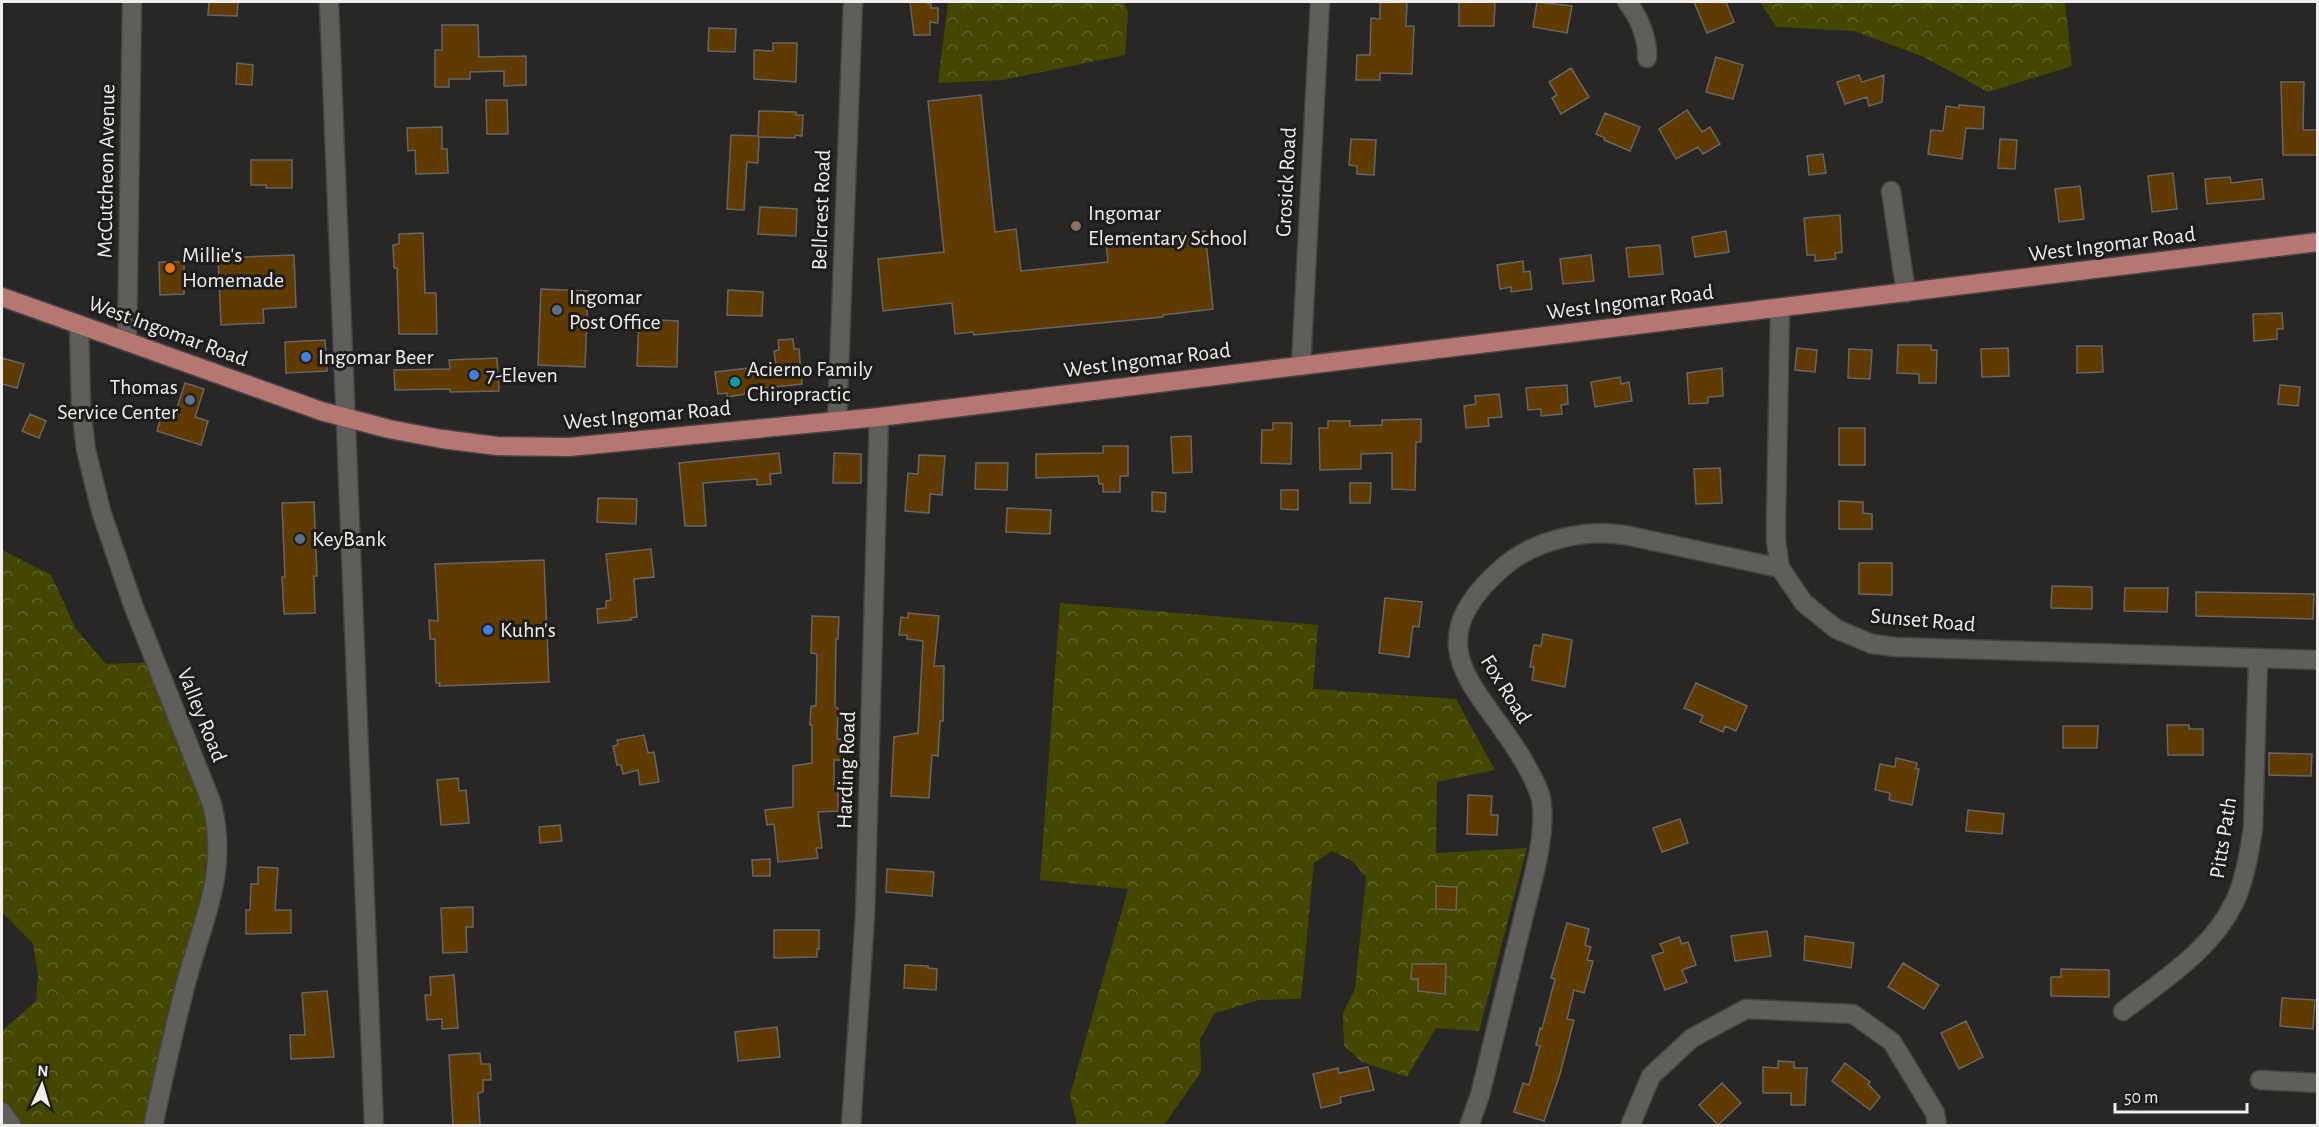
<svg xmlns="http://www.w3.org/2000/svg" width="2319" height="1127" viewBox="0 0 2319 1127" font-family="'Alegreya Sans',sans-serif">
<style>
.forest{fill:url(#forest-crowns)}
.building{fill:#603b01;stroke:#676562;stroke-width:1.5}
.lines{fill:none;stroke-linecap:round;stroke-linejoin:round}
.street-casing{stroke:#464544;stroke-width:21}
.secondary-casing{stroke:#464544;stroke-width:21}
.primary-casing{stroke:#464544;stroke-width:21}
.street{stroke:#605e5b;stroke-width:18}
.secondary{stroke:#605e5b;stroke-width:18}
.primary{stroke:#b67671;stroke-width:18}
.education-dot{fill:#8d6e63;stroke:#1f1d1b;stroke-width:2}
.food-dot{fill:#e8710a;stroke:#1f1d1b;stroke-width:2}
.service-dot{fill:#5c6f8a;stroke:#1f1d1b;stroke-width:2}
.shop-dot{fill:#3f7fe0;stroke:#1f1d1b;stroke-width:2}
.culture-dot{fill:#0f9aa8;stroke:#1f1d1b;stroke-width:2}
.labels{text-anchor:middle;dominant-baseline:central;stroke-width:6;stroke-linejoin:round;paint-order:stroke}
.street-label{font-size:22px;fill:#efeeed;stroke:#1f1d1b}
.poi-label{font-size:22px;fill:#efeeed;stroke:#1f1d1b;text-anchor:start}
</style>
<defs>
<pattern id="forest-crowns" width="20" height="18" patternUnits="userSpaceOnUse" patternTransform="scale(1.5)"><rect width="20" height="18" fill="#434700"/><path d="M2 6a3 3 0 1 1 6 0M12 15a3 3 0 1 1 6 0" fill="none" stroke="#5e6226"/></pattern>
</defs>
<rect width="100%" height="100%" fill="#292725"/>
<!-- forest -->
<path class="forest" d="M948,2H1124L1128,12L1125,55L1002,80L938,83Z
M1760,2H2065L2072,66L1988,92L1924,57L1854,31L1776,27Z
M2,550L51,575L76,629L106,664L155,662L218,838L153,1125H12L2,1112V1031L36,1001L38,975L33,944L2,912Z
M1060,603L1318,625L1313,689L1456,699L1495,770L1437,782L1436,853L1527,848L1479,1031L1436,1028L1407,1077L1362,1062L1344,1046L1343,1013L1355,989L1366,877L1352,861L1332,851L1314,863L1301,999L1259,1000L1215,1013L1200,1039L1201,1072L1164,1125H1077L1070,1095L1128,889L1040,880Z"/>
<!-- building -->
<path class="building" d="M209,2H238L237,16L208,15Z
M910,2H928V4H931V8H938V23L930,22V35H914Z
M1380,2H1407L1406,26H1414L1412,74L1380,73V80H1356L1357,55H1370L1371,18L1380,19Z
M1459,2H1495L1494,26H1459Z
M1537,2L1572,6L1567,33L1533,27Z
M1694,2H1726L1734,22L1707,33Z
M442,25H478L479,57L526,56V85L504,86V71L470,72V79H449V87H435V50H442Z
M709,28L736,29L735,52L708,51Z
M773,43H797L796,82L754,79V50L773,51Z
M1716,57L1743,65L1733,99L1706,92Z
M237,63L253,65L252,85L236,84Z
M1571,68L1589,97L1561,114L1552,98L1557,95L1549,82Z
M1859,75L1862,82L1884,75L1882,102L1869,106L1867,97L1845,104L1837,82Z
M2281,82H2304L2303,130H2318V155H2283Z
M981,95L995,232L1016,229L1021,271L1108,262L1106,242L1114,241V236L1135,233L1136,238L1205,231L1213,309L1163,315V317L974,335L973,332L955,334L952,303L883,311L878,259L944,252L928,101Z
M486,100H507L508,134H487Z
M1959,105L1984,107L1983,129L1966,128L1962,159L1928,154L1931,130L1943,131L1946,106L1959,108Z
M1687,110L1702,132L1710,127L1720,144L1703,154L1698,147L1676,159L1659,129Z
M759,111L796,112V115H803L802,136L796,135L795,138L759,137L758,163L747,162L744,210L727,209L731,135L758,136Z
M1605,113L1640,127L1630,151L1604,140L1605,138L1596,134Z
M442,127V149H447L448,173L416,174L415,150L408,151L407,128Z
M1351,139L1376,140L1374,175L1357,174V166L1349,165Z
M2000,139L2017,140L2015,169L1998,168Z
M1823,154L1826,173L1809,175L1807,156Z
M251,160H292V188H266V185H251Z
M2173,173L2177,209L2152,212L2148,176Z
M2230,177L2231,183L2262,179L2264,199L2207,204L2205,179Z
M2080,186L2084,219L2059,222L2055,189Z
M760,207L797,209L796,236L758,234Z
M1840,215L1842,252L1835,253L1836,259L1815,261V255H1807L1804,218Z
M1726,231L1729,252L1695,257L1692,237Z
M423,233L425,293H436L437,334H399L397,268H394L393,245L399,244V234Z
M1660,245L1663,274L1629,277L1626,248Z
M294,255L296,307L263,309L264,323L221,325L218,258Z
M1591,255L1594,281L1563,284L1560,259Z
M1523,261L1524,272L1530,271L1532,289L1511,292V287L1500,289L1497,265Z
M159,262H184V294L160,295Z
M541,289L588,291L585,367L538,365Z
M728,290L763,292L762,316L727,315Z
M2282,313L2283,329H2277V339L2254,341L2253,314Z
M639,319L678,321L677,367L637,366Z
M793,339L794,349H799L802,384L754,389L745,392V394L727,397V393L718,394L715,372L776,365L774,351L779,350L778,340Z
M325,340L327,371L286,373L285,342Z
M1898,345H1931V350H1937L1936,383H1919V374L1897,373Z
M2077,346H2102L2103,372L2077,373Z
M1797,348L1817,350L1815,372L1795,370Z
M2008,348L2009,376L1982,377L1981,349Z
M1849,349L1872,350L1870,379L1848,378Z
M2,358L24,364L17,388L2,384Z
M497,358L499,391L450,392V389L395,390L394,370L450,369L449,360Z
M1722,368L1723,396L1708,397V403L1689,404L1687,373Z
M1620,377L1621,384L1629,382L1632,401L1595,407L1591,382Z
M185,383L204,389L195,417L208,421L201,445L157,431L164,407L176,411Z
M1567,385L1568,404L1561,405L1562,414L1541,416V409L1528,410L1526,388Z
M2280,385L2300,387L2298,406L2278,404Z
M1499,394L1502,417L1488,418L1489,426L1466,428L1464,406L1476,404L1475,396Z
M30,414L46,421L39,438L22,431Z
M1421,419V442H1416L1415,490L1392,489V453L1361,454V469L1320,470L1319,428H1328V421H1350V426L1382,425V420Z
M1273,423H1292L1291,464L1261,463L1262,430H1273Z
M1839,428H1865V465H1839Z
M1191,436L1192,472L1173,473L1171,437Z
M1103,446H1128V476H1120V492H1103V484H1099L1098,476L1036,478V454L1103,453Z
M779,453L781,473L770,474L771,484L757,485V479L703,483L706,526H685L679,463Z
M834,453L861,454V483H833Z
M919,455L945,456L942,495L930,494L929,513L905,511L908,473L918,474Z
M976,463H1008L1007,490L975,489Z
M1720,468L1722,503L1696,504L1694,469Z
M1350,483H1371L1370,503H1350Z
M1281,490H1298V510L1281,509Z
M1152,492L1166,493L1165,512L1152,511Z
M598,498L637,499L636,524L597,522Z
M1839,501L1863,502V513L1872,514V529H1839Z
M314,502L317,576H314L315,613L284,614L282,577H285L282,503Z
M1007,508L1051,510L1050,534L1006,532Z
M651,549L654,577L634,579L637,617L630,618L631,620L598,623L597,609L606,608V601L611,600L606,554Z
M544,560L549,682L439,686L440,683H436L435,639H430L429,620L438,621L435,564Z
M1859,563H1892V595L1859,594Z
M2052,586L2092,587V609L2051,608Z
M2125,588H2168L2167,612L2124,611Z
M2196,592L2314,594L2313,619L2196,616Z
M1385,598L1422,602L1419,627L1413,626L1409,657L1379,653Z
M908,613L939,616L934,666H944L943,721H940L938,756L932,755L929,798L891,796L894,737L918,733L923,641L907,639V635H899L901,617L908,618Z
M812,616L839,617L838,639H836L835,707L838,708L837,739H842V760H834V789H838V811L818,812L822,848H816L818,858L778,862L774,824L767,825L765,810L793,807V766L812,763V725H810L811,706H816L817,654L811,653Z
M1543,634L1572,640L1565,687L1532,680L1534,667H1530L1534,645L1541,646Z
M1696,683L1747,706L1736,731L1725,726L1723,732L1700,722L1703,716L1684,708Z
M2167,725H2189V729H2203V755H2168Z
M2063,726H2098L2097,748H2063Z
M644,735L648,753L654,752L659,782L640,785L638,770L623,774L621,765H617L613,746L618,745L617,740Z
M2269,753L2312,754L2311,776L2269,775Z
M1896,758L1917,763L1916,769H1919L1912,805L1889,800L1890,793L1875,790L1880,764L1895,767Z
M458,778L459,791L466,790L469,823L441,825L437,780Z
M1468,795L1492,796L1491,815H1498L1497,835L1467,834Z
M1968,810L2004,814L2002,834L1966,831Z
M1680,819L1688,843L1662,852L1653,828Z
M560,825L562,841L540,843L539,827Z
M770,859V876H753L752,860Z
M258,867L278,868L275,910H291V933L246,934V910H250L251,884H258Z
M887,869L934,872L932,896L886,892Z
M1436,886L1457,887L1456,910L1436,909Z
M473,907V927H466L467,952L443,953L441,908Z
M1567,923L1589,929L1585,945L1591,947L1587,960L1593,961L1584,993L1574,990L1567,1019L1574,1020L1560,1074L1544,1121L1514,1112L1523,1083L1529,1085L1540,1046L1536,1045L1540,1028L1542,1029L1555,979L1551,978Z
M774,930H819V949H817V957L774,958Z
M1767,931L1771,956L1735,961L1731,936Z
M1805,936L1854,943L1851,968L1804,960Z
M1679,937L1682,944L1688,942L1696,965L1682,970L1687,982L1665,990L1652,956L1664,952L1660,944Z
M1903,963L1939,985L1924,1009L1888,987Z
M1412,964H1446L1445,994L1418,991V979H1411Z
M905,965L928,966V968L937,969L936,990L904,988Z
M2061,969L2109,970V997L2051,996V977H2061Z
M454,975L458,1028L442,1029V1019L427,1020L425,995H431L430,977Z
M327,991L334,1057L291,1059L290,1035H305L302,993Z
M2282,998L2315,1000L2313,1029L2280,1026Z
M1966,1021L1983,1057L1959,1069L1941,1033Z
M777,1027L780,1057L738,1061L735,1032Z
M480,1053L481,1064H490L491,1080H483V1092L478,1093L480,1125H453L449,1055Z
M1778,1061L1794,1062V1068H1807L1805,1105H1791V1093H1763V1067L1778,1068Z
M1845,1063L1870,1082L1868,1084L1880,1097L1870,1110L1832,1081Z
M1368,1067L1374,1090L1340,1097L1341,1103L1321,1108L1313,1074L1338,1068L1339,1073Z
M1722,1083L1741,1103L1718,1125L1699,1105Z"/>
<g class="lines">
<defs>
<path id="street" d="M329,2L374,1126
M1627,2C1639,17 1648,38 1647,58
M1891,191L1906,293
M79,325L81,406L86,450L101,511L133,605L212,804C229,875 202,920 185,987C173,1033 163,1079 153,1126
M127,342L132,2
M1301,366L1320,2
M2123,1011C2164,979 2212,950 2235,901C2245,879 2249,853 2253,829L2258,658
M2260,1080L2318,1083
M851,1126L865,916L879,417
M1469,1126L1480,1095C1494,1038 1508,980 1522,923C1530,888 1545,843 1542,807C1542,794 1534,780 1528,769C1487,691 1408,651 1502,568C1534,540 1583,529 1625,535L1780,568
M1630,1126L1651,1076L1692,1038L1746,1009L1853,1014L1892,1042L1935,1113L1937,1126"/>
<path id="secondary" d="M1780,308L1776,518V541L1780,568L1804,603L1836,629L1872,644L1896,647L2318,660
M837,421L853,2
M2,1112L12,1126"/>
<path id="primary" d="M2,297L321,411L389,429L442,439L497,446L569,447L879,417L2318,242"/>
</defs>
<!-- street casing -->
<use href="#street" class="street-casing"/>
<!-- secondary casing -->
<use href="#secondary" class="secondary-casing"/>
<!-- primary casing -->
<use href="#primary" class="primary-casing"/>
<!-- street -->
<use href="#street" class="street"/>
<!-- secondary -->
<use href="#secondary" class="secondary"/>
<!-- primary -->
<use href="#primary" class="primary"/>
</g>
<!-- markers -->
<circle class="education-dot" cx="1076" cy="226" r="6"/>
<circle class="food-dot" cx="170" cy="268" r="6"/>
<g class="service-dot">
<circle cx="557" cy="310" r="6"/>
<circle cx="190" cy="400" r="6"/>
<circle cx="300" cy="539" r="6"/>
</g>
<g class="shop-dot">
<circle cx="306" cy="357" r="6"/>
<circle cx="474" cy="375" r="6"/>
<circle cx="488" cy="630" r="6"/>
</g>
<circle class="culture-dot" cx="735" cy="382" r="6"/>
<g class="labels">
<!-- street labels -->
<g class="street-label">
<text transform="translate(106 171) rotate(-89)">McCutcheon Avenue</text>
<text transform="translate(1286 182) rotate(-87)">Grosick Road</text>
<text transform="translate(821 210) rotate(-88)">Bellcrest Road</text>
<text transform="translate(2112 244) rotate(-7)">West Ingomar Road</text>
<text transform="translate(1630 302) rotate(-7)">West Ingomar Road</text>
<text transform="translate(168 331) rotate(20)">West Ingomar Road</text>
<text transform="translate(1147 360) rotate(-7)">West Ingomar Road</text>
<text transform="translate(647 415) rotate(-5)">West Ingomar Road</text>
<text transform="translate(1923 620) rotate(5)">Sunset Road</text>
<text transform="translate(1506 689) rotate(58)">Fox Road</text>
<text transform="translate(202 715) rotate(68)">Valley Road</text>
<text transform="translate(846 770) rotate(-88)">Harding Road</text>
<text transform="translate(2223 838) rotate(-81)">Pitts Path</text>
</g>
<!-- poi labels -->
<g class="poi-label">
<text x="1088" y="213">Ingomar<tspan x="1088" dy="25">Elementary School</tspan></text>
<text x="182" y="255">Millie's<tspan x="182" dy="25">Homemade</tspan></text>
<text x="569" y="297">Ingomar<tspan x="569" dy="25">Post Office</tspan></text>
<text x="318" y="357">Ingomar Beer</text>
<text x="747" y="369">Acierno Family<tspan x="747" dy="25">Chiropractic</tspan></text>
<text x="486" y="375">7-Eleven</text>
<text x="178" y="387" text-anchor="end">Thomas<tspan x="178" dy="25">Service Center</tspan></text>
<text x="312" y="539">KeyBank</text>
<text x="500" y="630">Kuhn's</text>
</g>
</g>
<!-- border -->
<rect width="2319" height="1127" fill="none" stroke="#efeeed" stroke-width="6"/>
<!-- north arrow -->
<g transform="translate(42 1085) rotate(4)" stroke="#1f1d1b" stroke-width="4.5" paint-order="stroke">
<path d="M0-4.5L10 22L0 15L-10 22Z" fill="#efeeed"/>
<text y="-9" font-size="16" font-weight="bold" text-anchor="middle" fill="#efeeed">N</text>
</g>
<!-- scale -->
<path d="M2115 1103v9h132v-9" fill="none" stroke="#efeeed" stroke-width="3"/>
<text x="2124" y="1103" font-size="18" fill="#efeeed" stroke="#1f1d1b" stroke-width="4.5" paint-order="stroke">50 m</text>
</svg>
